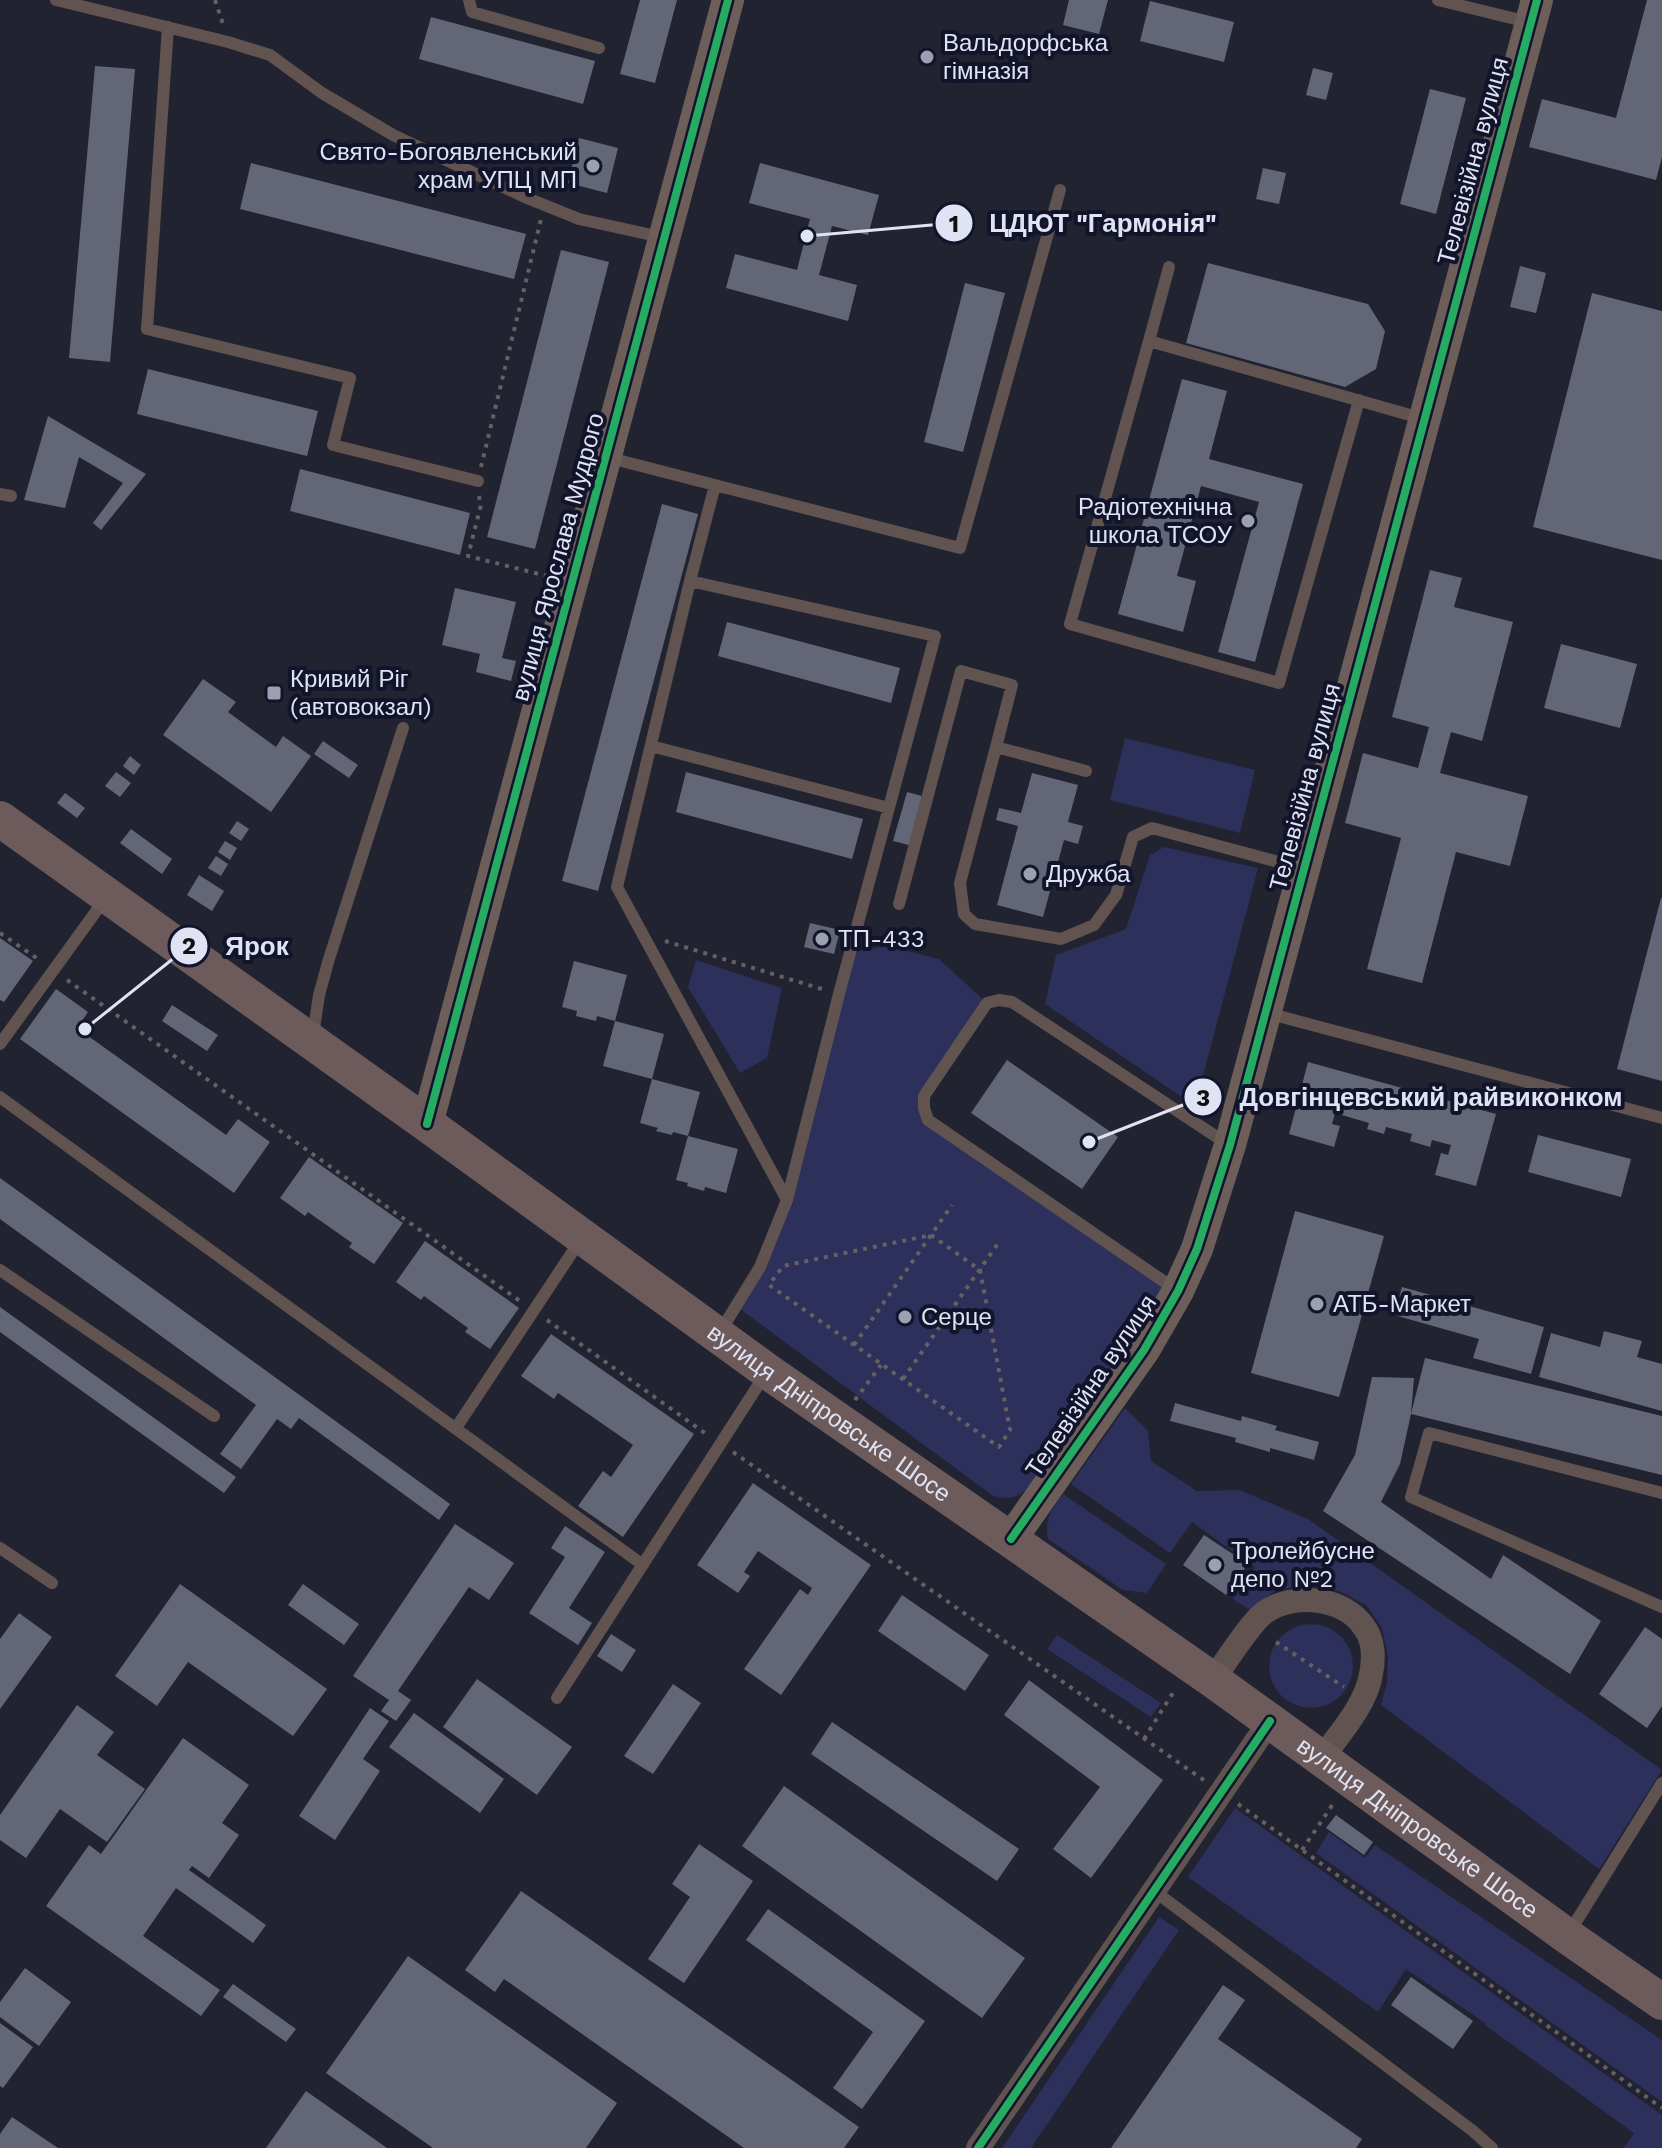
<svg xmlns="http://www.w3.org/2000/svg" width="1662" height="2148" viewBox="0 0 1662 2148" font-family="'Work Sans',sans-serif">
<style>
.green{fill:#2c305b}
.building{fill:#636677}
.lines{fill:none;stroke-linecap:round;stroke-linejoin:round}
.path{stroke:#675f61;stroke-width:4;stroke-dasharray:4 6;stroke-linecap:butt}
.lane{stroke:#605350;stroke-width:12}
.street{stroke:#605350;stroke-width:24}
.secondary{stroke:#6e5e59;stroke-width:32}
.primary{stroke:#6c5b5a;stroke-width:36}
.cycleway-casing{stroke:#12142c;stroke-width:13}
.cycleway{stroke:#26ab63;stroke-width:8}
.poi-dot{fill:#9da0b0;stroke:#12142c;stroke-width:3}
.labels{text-anchor:middle;dominant-baseline:central;stroke-width:8;stroke-linejoin:round;paint-order:stroke}
.poi-label{font-size:24px;fill:#e0e3f4;stroke:#12142c;text-anchor:start}
.street-label{font-size:24px;fill:#e0e3f4;stroke:#12142c}
.leader{fill:none;stroke:#e0e3f4;stroke-width:3}
.callout-dot{fill:#e0e3f4;stroke:#12142c;stroke-width:3}
.mark-label{font-size:24px;text-anchor:middle;font-weight:bold;fill:#111}
.callout-label{font-size:26px;text-anchor:middle;font-weight:bold;fill:#e0e3f4;stroke:#12142c;stroke-width:8;stroke-linejoin:round;paint-order:stroke}
</style>
<rect width="100%" height="100%" fill="#212331"/>
<!-- green -->
<path class="green" d="M1125,738L1255,770L1240,833L1110,800Z
M1164,847L1258,868L1195,1106L1045,1004L1056,955L1126,929L1150,855Z
M887,946L939,959L987,1003L924,1096L928,1120L1166,1284L1133,1344L1030,1486C1018,1498 1010,1500 993,1496L736,1306L787,1200L851,953Z
M696,960L782,988L767,1058L740,1073L688,987Z
M1125,1408L1148,1431L1151,1461L1197,1491L1240,1490L1308,1519L1662,1770L1599,1869L1381,1705L1387,1683L1388,1658L1382,1628L1366,1605L1339,1591L1308,1585L1276,1590L1250,1610L1233,1599L1255,1567L1192,1522L1170,1553L1071,1484Z
M1063,1494L1166,1564L1147,1593L1123,1590L1048,1539C1044,1519 1052,1509 1063,1494Z
M1269 1666a42 42 0 1 1 84 0a42 42 0 1 1-84 0Z
M1057,1635L1161,1703L1151,1717L1047,1649Z
M1235,1808L1662,2115V2148H1624L1634,2133L1485,2025V2023L1406,1969L1378,2012L1188,1877Z
M1329,1832L1365,1858L1375,1845L1662,2040V2102L1316,1853Z
M1159,1917L1179,1930L1031,2148H1002Z"/>
<!-- building -->
<path class="building" d="M640,0H677L655,83L620,74Z
M1069,0H1108L1099,34L1063,25Z
M1647,0H1662V157L1656,180L1529,147L1542,99L1616,118Z
M1150,1L1234,22L1224,62L1140,41Z
M431,17L595,61L583,104L419,59Z
M95,66L135,69L110,362L69,358Z
M1313,68L1333,73L1326,100L1306,95Z
M1430,89L1466,98L1436,214L1400,204Z
M579,138L618,148L607,193L568,183Z
M251,163L526,234L514,279L240,209Z
M760,163L879,195L868,235L832,226L819,275L857,285L848,321L726,288L735,254L797,270L810,219L749,203Z
M1263,168L1286,173L1279,204L1256,199Z
M561,250L609,262L535,549L487,537Z
M1208,263L1368,304L1385,331L1376,369L1345,387L1186,343Z
M1520,266L1546,273L1536,313L1510,307Z
M965,283L1005,293L963,452L924,442Z
M1592,293L1662,311V560L1533,527Z
M148,369L318,411L307,456L137,414Z
M1182,379L1227,391L1209,459L1303,484L1255,662L1218,652L1259,502L1201,486L1177,576L1196,581L1183,632L1118,614Z
M48,416L146,474L101,530L93,523L123,483L79,457L65,508L24,500Z
M300,469L470,513L460,555L290,511Z
M662,504L698,514L598,891L562,881Z
M1430,570L1462,578L1454,607L1513,622L1482,741L1451,732L1440,773L1528,796L1510,866L1456,852L1422,983L1367,969L1401,838L1345,823L1363,753L1418,768L1429,727L1392,717Z
M455,588L516,602L502,658L516,661L511,681L476,672L480,654L442,645Z
M727,622L900,668L891,703L718,656Z
M1561,644L1637,664L1620,728L1544,708Z
M203,679L236,702L228,712L276,747L283,736L311,756L271,812L163,735Z
M323,741L358,765L349,778L314,754Z
M130,756L141,765L134,775L123,766Z
M116,772L131,783L120,797L105,786Z
M686,772L863,819L852,859L676,812Z
M1032,773L1078,785L1068,822L1083,826L1078,844L1064,840L1043,917L997,905L1018,826L996,820L999,808L1021,813Z
M907,792L922,796L909,845L893,841Z
M65,793L85,808L77,818L57,803Z
M237,821L249,829L241,841L229,833Z
M131,829L172,859L162,874L120,843Z
M225,841L237,848L230,860L218,852Z
M216,856L228,864L221,876L208,868Z
M199,875L224,891L212,911L187,895Z
M1661,898H1662V1081L1617,1069Z
M810,923L840,930L834,954L804,947Z
M0,938L33,961L4,1002L0,1000Z
M574,961L627,975L615,1021L597,1016L596,1021L576,1016L577,1011L562,1007Z
M56,989L88,1012L77,1028L154,1083L226,1135L238,1119L270,1142L234,1193L20,1039Z
M172,1005L218,1035L207,1051L162,1021Z
M615,1021L664,1034L652,1079L700,1092L688,1136L673,1132L672,1135L656,1131L658,1128L640,1123L652,1079L603,1066Z
M1007,1060L1118,1137L1082,1189L971,1113Z
M1308,1062L1496,1114L1476,1186L1435,1175L1441,1153L1448,1155L1451,1145L1432,1140L1430,1147L1410,1141L1412,1134L1386,1127L1384,1134L1367,1129L1369,1123L1335,1113L1332,1124L1340,1126L1334,1147L1289,1134Z
M1538,1135L1631,1159L1621,1197L1528,1172Z
M688,1136L738,1149L726,1193L705,1187L704,1191L687,1186L688,1183L676,1180Z
M309,1157L403,1223L374,1264L349,1247L352,1243L308,1212L305,1216L280,1198Z
M0,1178L450,1504L439,1520L299,1418L291,1429L277,1419L241,1469L220,1454L256,1405L0,1219Z
M1295,1211L1384,1236L1339,1397L1251,1373Z
M425,1241L519,1308L490,1349L465,1332L468,1328L424,1296L421,1300L396,1282Z
M1402,1287L1544,1327L1531,1374L1473,1358L1479,1339L1394,1315Z
M0,1307L236,1477L224,1493L0,1332Z
M1604,1331L1642,1341L1637,1357L1662,1364V1411L1539,1377L1551,1333L1600,1347Z
M551,1334L694,1434L623,1537L578,1506L603,1471L611,1477L633,1445L558,1393L554,1399L521,1376Z
M1425,1358L1662,1416V1475L1411,1414L1400,1464L1381,1502L1491,1579L1503,1555L1601,1621L1570,1674L1323,1511L1355,1455L1372,1377L1414,1378L1411,1414Z
M1175,1403L1241,1421L1242,1416L1277,1426L1275,1430L1319,1442L1314,1460L1270,1448V1452L1235,1442L1236,1438L1170,1421Z
M753,1483L871,1565L781,1695L744,1669L800,1589L808,1595L812,1588L758,1551L744,1572L750,1576L738,1593L697,1565Z
M455,1524L514,1563L489,1600L469,1587L398,1691L411,1700L396,1721L381,1711L389,1700L353,1676Z
M565,1526L605,1552L569,1608L592,1623L578,1645L529,1613L565,1557L551,1548Z
M1204,1535L1248,1564L1226,1595L1183,1565Z
M180,1584L327,1689L293,1736L188,1662L157,1706L115,1676Z
M303,1584L359,1624L344,1645L288,1605Z
M902,1595L989,1655L965,1691L878,1631Z
M19,1613L52,1637L0,1709V1639Z
M1645,1627L1662,1639V1706L1647,1728L1599,1694Z
M611,1634L636,1650L622,1672L597,1656Z
M477,1679L572,1747L537,1795L443,1727Z
M1029,1680L1163,1780L1091,1878L1053,1849L1100,1787L1004,1715Z
M673,1684L701,1703L653,1774L624,1756Z
M77,1705L114,1732L97,1755L145,1789L107,1842L60,1809L26,1858L0,1840V1815Z
M370,1708L389,1721L363,1759L380,1771L335,1840L299,1816Z
M414,1713L504,1779L480,1813L389,1747Z
M832,1722L1019,1849L997,1881L811,1754Z
M183,1738L249,1785L222,1823L239,1835L209,1878L192,1866L189,1870L266,1925L253,1943L176,1888L143,1936L220,1990L201,2016L46,1906L89,1845L101,1854Z
M784,1786L1025,1958L982,2018L742,1846Z
M1336,1815L1373,1842L1364,1855L1326,1828Z
M699,1844L753,1881L684,1983L648,1959L690,1897L672,1884Z
M521,1891L859,2127L844,2148H744L504,1979L495,1992L465,1970Z
M768,1909L925,2021L862,2109L833,2088L873,2032L746,1940Z
M408,1956L617,2103L586,2148H433L326,2073Z
M25,1968L71,2002L39,2046L0,2017V2002Z
M1411,1977L1473,2021L1453,2049L1391,2005Z
M233,1984L296,2029L286,2042L223,1997Z
M1223,1985L1245,2000L1218,2039L1362,2139L1356,2148H1111Z
M0,2023L33,2047L3,2088L0,2086Z
M306,2091L387,2148H266Z
M12,2117L58,2148H0V2134Z"/>
<g class="lines">
<!-- path -->
<path class="path" d="M215,0L223,24
M481,467L541,219
M479,496L481,505L468,556L547,576
M0,933L41,961
M665,941L825,990
M67,980L520,1301
M931,1235L980,1270L1010,1430L999,1447L769,1285L783,1266Z
M547,1320L709,1436
M854,1345L952,1205
M903,1379L999,1242
M855,1400L881,1365
M733,1452L1205,1781
M1276,1642L1344,1687
M1144,1739L1174,1691
M1238,1804L1662,2108
M1302,1850L1333,1804"/>
<!-- lane -->
<path class="lane" d="M56,0L228,42L270,55L322,93L393,135L527,198L579,219L661,237
M469,0L472,12L599,48
M1438,0L1528,22
M168,27L147,329L350,378L333,445L478,481
M1149,341L1169,267
M1359,400L1279,683L1070,624L1149,341L1424,419
M606,457L960,548L1060,190
M0,494L11,496
M690,581L715,485
M651,746L889,808
M1086,771L996,747L960,883L964,914L975,924L1061,939L1094,925L1116,895L1133,837L1152,828L1301,868
M899,904L961,671L1012,685L996,747
M1267,1013L1662,1118
M313,1036L319,995L329,959L403,728
M0,1044L105,899
M0,1097L643,1565
M0,1270L214,1416
M1175,1289L928,1120L924,1108V1096L987,1003L999,1000L1012,1002L1229,1145
M720,1332L760,1267L787,1200L839,994L935,636L690,581L617,887L787,1200
M456,1428L581,1239
M1662,1493L1429,1433L1411,1497L1662,1607
M0,1548L52,1583
M557,1698L766,1373
M1153,1890L1473,2131L1492,2148
M1569,1933L1662,1783"/>
<!-- street -->
<path class="street" d="M1213,1680C1225,1663 1250,1623 1265,1612C1294,1592 1344,1597 1364,1627C1374,1640 1374,1659 1371,1674C1366,1705 1340,1733 1322,1758
M978,2148L1270,1721"/>
<!-- secondary -->
<path class="secondary" d="M427,1124L728,0
M1011,1539L1144,1350L1178,1291L1197,1249L1230,1145L1537,0"/>
<!-- primary -->
<path class="primary" id="s1" d="M0,819L427,1124L767,1371L1213,1680L1567,1936L1662,2002"/>
<defs>
<path id="cycleway" d="M427,1124L728,0
M1011,1539L1144,1350L1178,1291L1197,1249L1230,1145L1537,0
M978,2148L1270,1721"/>
</defs>
<!-- cycleway casing -->
<use href="#cycleway" class="cycleway-casing"/>
<!-- cycleway -->
<use href="#cycleway" class="cycleway"/>
</g>
<!-- markers -->
<g class="poi-dot">
<circle cx="927" cy="57" r="8"/>
<circle cx="593" cy="166" r="8"/>
<circle cx="1248" cy="521" r="8"/>
<rect x="266" y="685" width="16" height="16" rx="4"/>
<circle cx="1030" cy="874" r="8"/>
<circle cx="822" cy="939" r="8"/>
<circle cx="1317" cy="1304" r="8"/>
<circle cx="905" cy="1317" r="8"/>
<circle cx="1215" cy="1565" r="8"/>
</g>
<g class="labels">
<!-- poi labels -->
<g class="poi-label">
<text x="943" y="43">Вальдорфська<tspan x="943" dy="28">гімназія</tspan></text>
<text x="577" y="152" text-anchor="end">Свято-Богоявленський<tspan x="577" dy="28">храм УПЦ МП</tspan></text>
<text x="1232" y="507" text-anchor="end">Радіотехнічна<tspan x="1232" dy="28">школа ТСОУ</tspan></text>
<text x="290" y="679">Кривий Ріг<tspan x="290" dy="28">(автовокзал)</tspan></text>
<text x="1046" y="874">Дружба</text>
<text x="838" y="939">ТП-433</text>
<text x="1333" y="1304">АТБ-Маркет</text>
<text x="921" y="1317">Серце</text>
<text x="1231" y="1551">Тролейбусне<tspan x="1231" dy="28">депо №2</tspan></text>
</g>
<!-- street labels -->
<g class="street-label">
<text transform="translate(1473 161) rotate(-75)">Телевізійна вулиця</text>
<text transform="translate(558 557) rotate(-75)">вулиця Ярослава Мудрого</text>
<text transform="translate(1305 787) rotate(-75)">Телевізійна вулиця</text>
<text transform="translate(1091 1386) rotate(-56)">Телевізійна вулиця</text>
<text stroke="none"><textPath href="#s1" startOffset="1020">вулиця Дніпровське Шосе</textPath></text>
<text stroke="none"><textPath href="#s1" startOffset="1740">вулиця Дніпровське Шосе</textPath></text>
</g>
</g>
<!-- callouts -->
<path class="leader" d="M807 236L954 223M85 1029L189 946M1089 1142L1203 1097"/>
<g class="callout-dot">
<circle cx="807" cy="236" r="8"/>
<circle cx="85" cy="1029" r="8"/>
<circle cx="1089" cy="1142" r="8"/>
<circle cx="954" cy="223" r="20"/>
<circle cx="189" cy="946" r="20"/>
<circle cx="1203" cy="1097" r="20"/>
</g>
<g class="mark-label">
<text x="954" y="232">1</text>
<text x="189" y="954">2</text>
<text x="1203" y="1106">3</text>
</g>
<g class="callout-label">
<text x="1103" y="232">ЦДЮТ "Гармонія"</text>
<text x="257" y="955">Ярок</text>
<text x="1431" y="1106">Довгінцевський райвиконком</text>
</g>
</svg>
